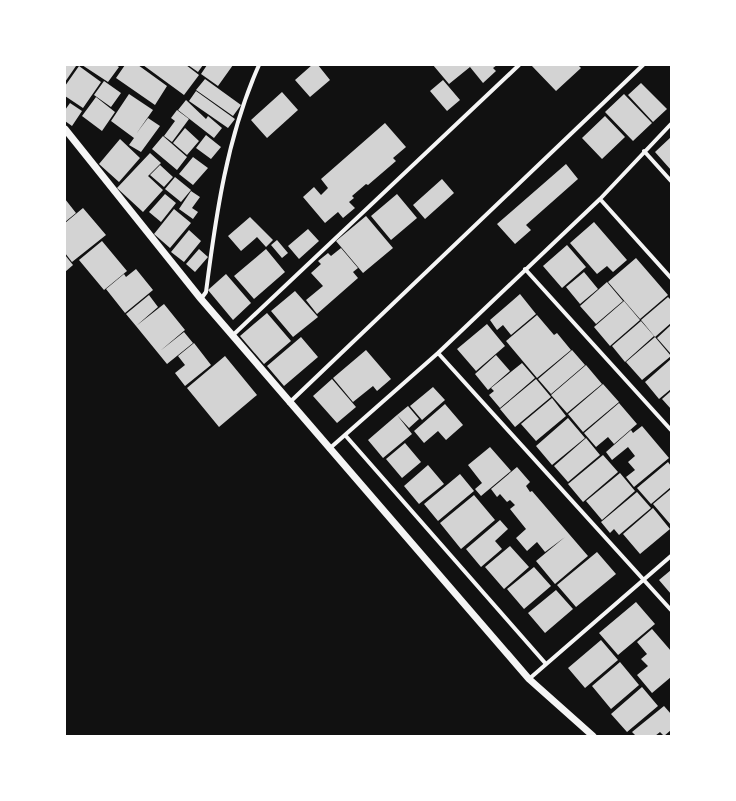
<svg xmlns="http://www.w3.org/2000/svg" width="736" height="801" viewBox="0 0 736 801" font-family="'Noto Sans',sans-serif">
<style>
.building{fill:#d3d3d3}
.lines{fill:none;stroke-linecap:round;stroke-linejoin:round}
.minor{stroke:#f5f5f5;stroke-width:4}
.tertiary{stroke:#f5f5f5;stroke-width:7}
</style>
<rect width="100%" height="100%" fill="#111"/>
<!-- building -->
<path class="building" d="M65,65L76,66L65,82Z
M82,65H116L119,67L108,82Z
M125,65H138L167,86L155,105L116,78Z
M143,65H186L199,75L184,95Z
M188,65H203L198,72Z
M207,65H233L218,86L201,74Z
M312,65H318L330,80L310,97L295,80Z
M433,65H497L493,68L496,71L483,83L470,67L449,84Z
M531,65H578L581,68L556,91Z
M79,66L101,82L83,108L65,96V86Z
M205,79L241,105L233,116L196,90Z
M443,80L460,100L447,111L430,91Z
M104,81L121,93L111,107L94,95Z
M641,83L667,109L653,122L628,95Z
M196,91L235,119L228,128L189,101Z
M282,92L298,110L267,138L251,120Z
M129,94L153,110L136,134L148,118L160,126L141,152L129,145L134,138L111,121Z
M624,94L652,123L633,141L605,112Z
M96,97L115,112L102,131L82,116Z
M186,100L206,119L208,116L222,128L214,138L178,110Z
M70,103L82,111L72,126L65,121V110Z
M177,110L189,119L172,142L164,136L175,121L171,118Z
M605,116L625,137L602,159L582,138Z
M385,123L406,147L393,158L396,161L368,185L366,184L352,196L354,198L349,202L355,208L343,218L338,212L325,223L303,197L314,187L321,195L328,188L321,179Z
M185,128L199,141L187,155L173,143Z
M206,135L221,147L211,159L196,148Z
M163,136L187,157L177,170L152,149Z
M671,137V170L655,152Z
M120,139L140,158L119,182L99,164Z
M150,153L161,163L148,176L163,190L143,212L117,188Z
M193,157L208,168L193,185L179,174Z
M566,164L578,179L526,225L531,230L515,244L497,224Z
M160,165L173,177L164,187L150,175Z
M175,177L191,190L181,202L165,189Z
M442,179L454,193L425,219L413,205Z
M191,191L200,197L192,208L198,212L193,219L179,209Z
M165,194L176,203L161,222L149,212Z
M397,194L417,218L391,240L371,216Z
M65,199L76,213L65,222Z
M83,208L106,235L72,262L65,253V223Z
M174,209L191,223L170,248L154,234Z
M366,216L393,248L363,273L336,241Z
M250,217L273,240L266,247L257,237L241,251L228,236Z
M594,222L627,260L613,272L607,266L597,274L570,243Z
M308,229L319,241L299,259L288,246Z
M189,230L201,241L184,262L171,252Z
M277,240L288,253L282,258L271,245Z
M102,241L127,271L104,290L79,260Z
M567,245L586,267L562,288L543,266Z
M341,248L358,268L353,272L358,278L317,314L306,300L323,286L311,273L321,264L318,261L328,253L331,256Z
M199,249L208,257L195,272L186,264Z
M266,249L285,272L254,299L234,276Z
M65,255L73,265L65,272Z
M636,258L668,295L640,319L608,282Z
M136,269L153,290L125,313L106,289L124,274L126,277Z
M584,272L598,289L580,304L566,287Z
M226,274L251,303L233,320L208,290Z
M607,282L623,301L596,324L580,306Z
M295,291L318,317L293,337L271,311Z
M520,294L536,314L511,335L503,325L497,330L490,320Z
M149,295L158,307L136,326L126,314Z
M668,297L671,300V323L655,337L641,320Z
M624,301L640,320L610,346L594,327Z
M164,304L185,330L160,351L184,332L193,343L167,364L136,326Z
M267,313L291,341L264,364L240,336Z
M537,315L554,335L557,333L571,350L537,378L506,341Z
M641,321L654,336L625,362L612,346Z
M487,324L505,346L476,371L457,349Z
M671,325V354L657,338Z
M301,337L318,357L284,386L267,366Z
M655,337L671,356L642,380L626,362Z
M194,343L211,365L185,386L175,373L185,365L178,356Z
M366,350L391,379L377,391L373,386L353,402L333,378Z
M572,350L585,365L551,394L538,379Z
M496,355L510,371L488,390L475,374Z
M225,356L257,395L219,427L187,388Z
M671,359V389L659,399L645,382Z
M522,363L535,378L500,408L489,395L494,391L491,388Z
M586,365L602,384L567,413L551,395Z
M332,379L356,407L337,423L313,396Z
M536,379L551,397L515,427L500,409Z
M603,384L619,402L583,432L568,414Z
M433,387L445,400L422,420L410,406Z
M671,391V409L662,399Z
M552,398L566,416L536,441L521,424Z
M619,403L637,424L614,444L608,437L596,447L584,433Z
M445,404L463,425L446,440L438,431L424,443L414,431Z
M408,406L419,419L409,428L397,415Z
M397,415L412,434L383,458L368,440Z
M568,418L585,438L552,465L536,446Z
M642,426L669,458L634,487L626,477L635,470L628,462L635,456L628,447L612,460L606,452L631,430L633,433Z
M586,438L600,455L568,482L554,466Z
M405,443L421,462L402,478L386,459Z
M490,447L511,471L481,496L475,489L482,483L468,465Z
M603,455L618,472L583,502L568,484Z
M668,462L671,466V487L651,504L637,488Z
M428,465L444,484L419,504L404,486Z
M517,467L530,482L526,486L530,492L532,491L588,556L555,584L536,561L565,537L545,552L537,542L527,551L516,538L526,529L510,509L515,505L510,500L507,502L500,494L497,497L491,489Z
M620,473L635,491L602,520L586,501Z
M460,474L474,491L438,521L424,504Z
M671,489V525L653,504Z
M637,492L651,508L619,535L614,529L610,533L601,522Z
M474,495L495,520L461,549L440,523Z
M653,508L670,529L640,554L623,534Z
M500,520L508,529L495,541L502,549L481,567L466,549Z
M510,546L529,567L504,589L485,567Z
M597,552L616,574L576,607L557,585Z
M534,567L551,586L524,609L507,589Z
M671,570V594L659,580Z
M556,590L573,609L545,633L528,613Z
M636,602L655,624L618,655L599,633Z
M652,629L671,651V677L652,693L637,675L648,666L641,659L647,654L637,642Z
M601,640L618,660L585,688L568,668Z
M620,662L639,685L611,709L592,686Z
M642,687L658,706L627,732L611,714Z
M664,706L671,714V730L664,736L660,732L655,736H636L632,732Z"/>
<g class="lines">
<!-- minor -->
<path class="minor" d="M644,151L671,181
M600,199L671,278
M525,269L671,430
M201,299L206,292C216,214 227,137 259,65
M232,336L519,65
M438,353L671,610
M289,403L643,65
M345,435L546,664
M329,449L438,353L600,199L671,124
M529,679L671,556"/>
<!-- tertiary -->
<path class="tertiary" d="M65,129L201,299L529,679L593,736"/>
</g>
<!-- border -->
<rect width="736" height="801" fill="none" stroke="#ffffff" stroke-width="132"/>
</svg>
